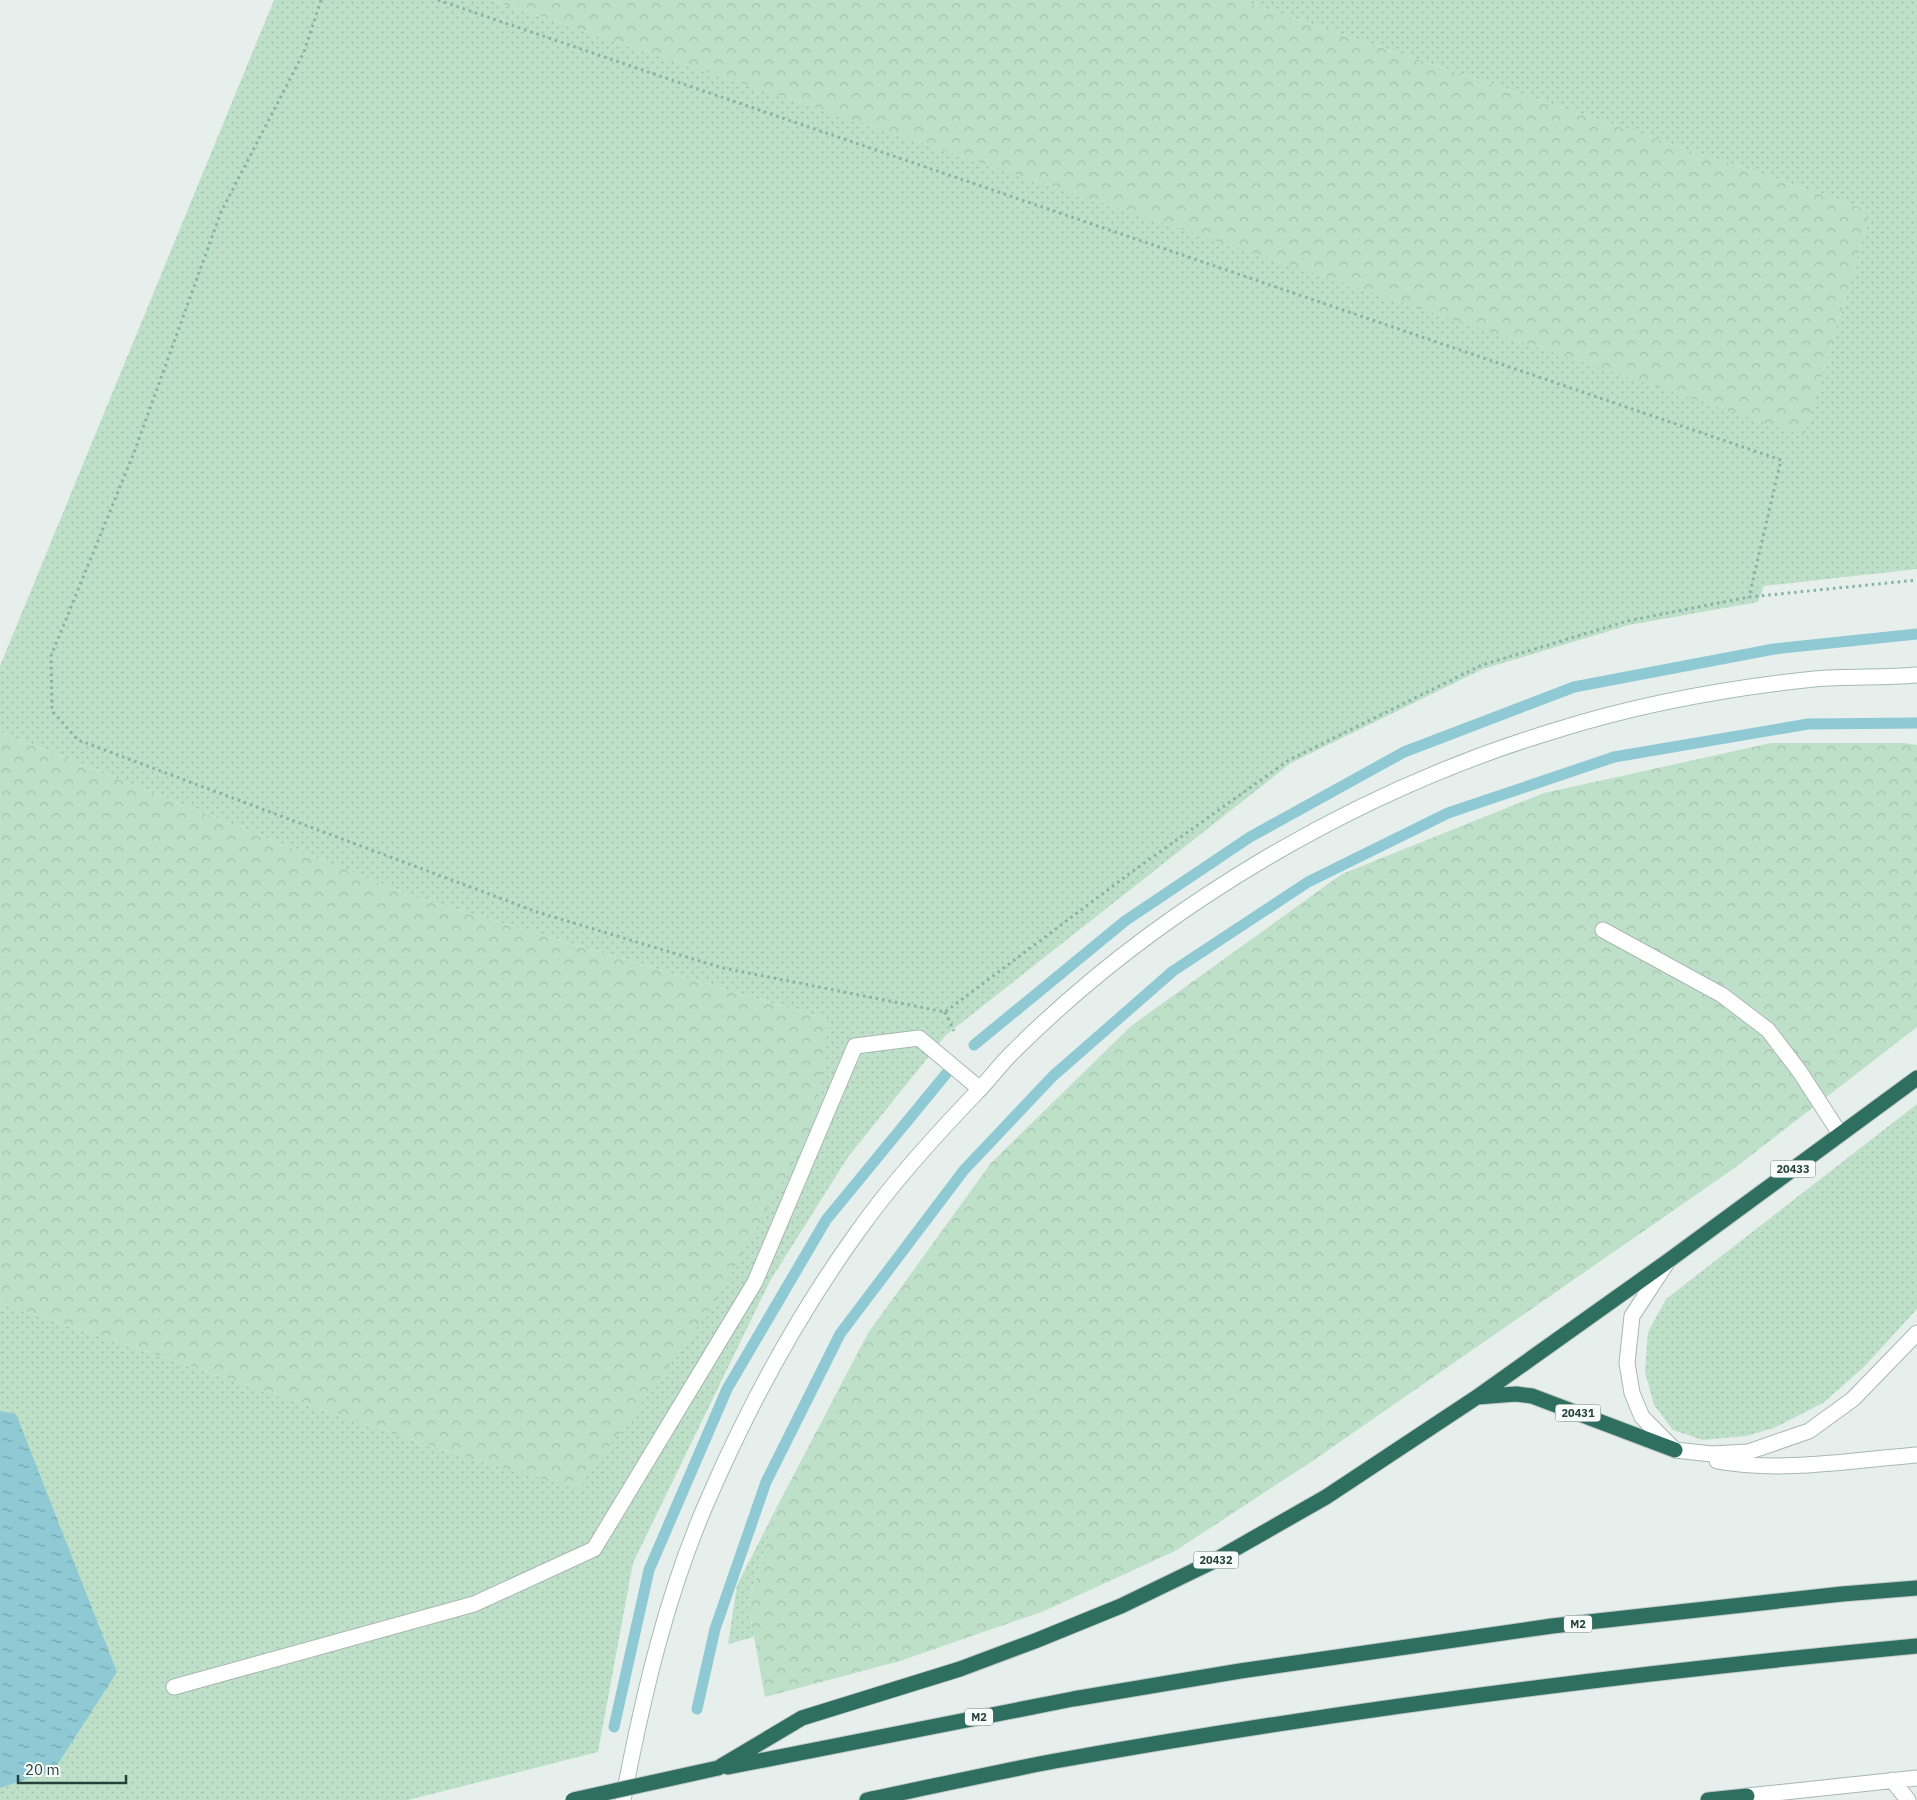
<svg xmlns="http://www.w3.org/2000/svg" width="1917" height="1800" viewBox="0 0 1917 1800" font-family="'IBM Plex Sans',sans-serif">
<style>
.grass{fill:url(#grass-dots)}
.forest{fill:url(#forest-crowns)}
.water{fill:url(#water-ripples)}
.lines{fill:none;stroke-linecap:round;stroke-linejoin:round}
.stream{stroke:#8ec9d4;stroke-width:11}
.lane-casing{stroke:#a8b8b2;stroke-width:17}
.secondary-casing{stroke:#a4bbb3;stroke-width:17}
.highway-casing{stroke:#c2cac8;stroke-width:17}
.path{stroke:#86b3a5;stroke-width:3;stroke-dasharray:2.5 4;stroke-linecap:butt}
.lane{stroke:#fff;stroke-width:15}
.secondary{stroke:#fff;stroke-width:15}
.highway{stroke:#2f6f62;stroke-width:15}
.highway-bridge-casing{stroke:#c2cac8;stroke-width:17;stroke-linecap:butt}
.highway-bridge{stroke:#2f6f62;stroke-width:15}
.labels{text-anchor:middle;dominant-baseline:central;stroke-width:4;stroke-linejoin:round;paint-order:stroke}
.shield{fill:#f7fbf9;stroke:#637a73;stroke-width:1}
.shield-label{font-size:11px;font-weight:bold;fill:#24423a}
</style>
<defs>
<pattern id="grass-dots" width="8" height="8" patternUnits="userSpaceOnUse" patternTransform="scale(1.25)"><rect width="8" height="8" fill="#bfe0c8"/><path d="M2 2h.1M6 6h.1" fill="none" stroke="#a4c1ad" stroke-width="1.8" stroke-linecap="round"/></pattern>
<pattern id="forest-crowns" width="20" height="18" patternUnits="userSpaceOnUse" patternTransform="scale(1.25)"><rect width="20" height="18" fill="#bfe0c8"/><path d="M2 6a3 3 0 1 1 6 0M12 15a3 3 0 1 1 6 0" fill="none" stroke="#a4c1ad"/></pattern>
<pattern id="water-ripples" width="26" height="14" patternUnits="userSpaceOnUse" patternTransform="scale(1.25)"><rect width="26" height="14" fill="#8ec9d4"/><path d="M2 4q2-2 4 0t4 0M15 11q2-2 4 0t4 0" fill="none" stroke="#74a5ad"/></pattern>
</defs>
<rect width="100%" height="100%" fill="#e6efeb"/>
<!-- grass -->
<path class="grass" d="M274,0H491L1804,435L1871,211L1239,0H1917V569L1764,586L1758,602L1629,625L1483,669L1291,763L946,1035L848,1157L770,1281L633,1563L598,1752L408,1800H0V1303L468,1458L829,1020L414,897L0,732V666Z
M1917,1104V1309L1864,1367L1823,1403L1774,1428L1746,1436L1703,1440L1673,1430L1654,1405L1645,1372L1648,1332L1666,1299Z
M779,1503L748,1604L754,1637L728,1644L737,1585Z"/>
<!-- forest -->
<path class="forest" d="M491,0H1239L1871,211L1804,436Z
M0,732L414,897L829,1020L815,1124L711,1309L578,1489L468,1458L0,1303Z
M1771,743H1905L1917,745V1027L1736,1167L1311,1462L1175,1551L1044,1611L900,1661L765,1697L748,1604L779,1503L868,1333L991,1163L1131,1026L1342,874L1544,793Z"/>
<!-- water -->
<path class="water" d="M0,1411L16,1414L117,1672L54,1770L0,1788Z"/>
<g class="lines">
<!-- stream -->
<path class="stream" d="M974,1045L1125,921L1250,837L1404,752L1574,687L1774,649L1917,634
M697,1709L715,1629L766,1482L840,1334L964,1170L1053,1076L1173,971L1308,882L1448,813L1614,757L1808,724L1917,723
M614,1727L649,1570L727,1389L826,1220L946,1074"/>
<defs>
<path id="lane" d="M1603,930L1722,995L1768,1030L1800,1072L1840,1134
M1668,1261L1632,1316L1627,1363L1632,1393L1642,1417L1675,1450L1712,1454L1748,1452L1809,1431L1853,1399L1917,1333
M1717,1461C1780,1473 1853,1460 1917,1455
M174,1687L474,1604L594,1549L755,1282L855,1046L919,1038L980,1089
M1892,1780L1908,1800
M1747,1796L1917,1778"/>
<path id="secondary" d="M623,1800C643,1696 667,1591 710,1495C750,1403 798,1315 856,1234C892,1183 934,1137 977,1092C990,1079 1001,1063 1015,1050C1162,904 1360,789 1557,730C1640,704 1728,688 1814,679C1848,676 1883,678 1917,675"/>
<path id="highway" d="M1477,1397L1516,1394L1532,1396L1675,1450
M728,1767L1073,1699L1240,1671L1552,1626L1842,1594L1917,1588
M718,1768L802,1718L960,1669L1035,1641L1121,1606L1212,1562L1326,1497L1477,1397L1668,1261L1917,1078
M867,1800C930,1787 992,1773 1055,1761C1340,1710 1629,1673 1917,1646
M1708,1800L1747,1796"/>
</defs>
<!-- lane casing -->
<use href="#lane" class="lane-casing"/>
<!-- secondary casing -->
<use href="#secondary" class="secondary-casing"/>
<!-- highway casing -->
<use href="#highway" class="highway-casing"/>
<!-- path -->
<path class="path" d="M321,0L304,52L221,212L135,450L51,656L52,711L78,740L537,912L723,968L945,1012L1133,871L1289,760L1482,665L1627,621L1749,597L1917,580
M438,0L1781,460L1749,597
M945,1012L954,1031"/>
<!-- lane -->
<use href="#lane" class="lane"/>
<!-- secondary -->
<use href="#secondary" class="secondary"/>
<!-- highway -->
<use href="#highway" class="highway"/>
<defs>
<path id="highway-bridge" d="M573,1800L718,1768"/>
</defs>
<!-- highway-bridge casing -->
<use href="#highway-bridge" class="highway-bridge-casing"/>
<!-- highway-bridge -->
<use href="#highway-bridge" class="highway-bridge"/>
</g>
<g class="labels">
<!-- shield labels -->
<g class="shield">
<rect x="1770.5" y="1160.5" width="45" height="17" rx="4"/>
<rect x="1555.5" y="1404.5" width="45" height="17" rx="4"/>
<rect x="1193.5" y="1551.5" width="45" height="17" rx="4"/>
<rect x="1564" y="1615.5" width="28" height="17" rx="4"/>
<rect x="965" y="1708.5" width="28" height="17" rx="4"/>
</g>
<g class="shield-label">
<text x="1793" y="1169">20433</text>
<text x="1578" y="1413">20431</text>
<text x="1216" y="1560">20432</text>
<text x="1578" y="1624">M2</text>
<text x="979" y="1717">M2</text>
</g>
</g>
<!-- scale -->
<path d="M18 1775v8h108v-8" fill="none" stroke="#24423a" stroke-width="2.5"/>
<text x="25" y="1775" font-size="15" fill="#24423a" stroke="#f7fbf9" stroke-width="4" paint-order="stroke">20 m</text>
</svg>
